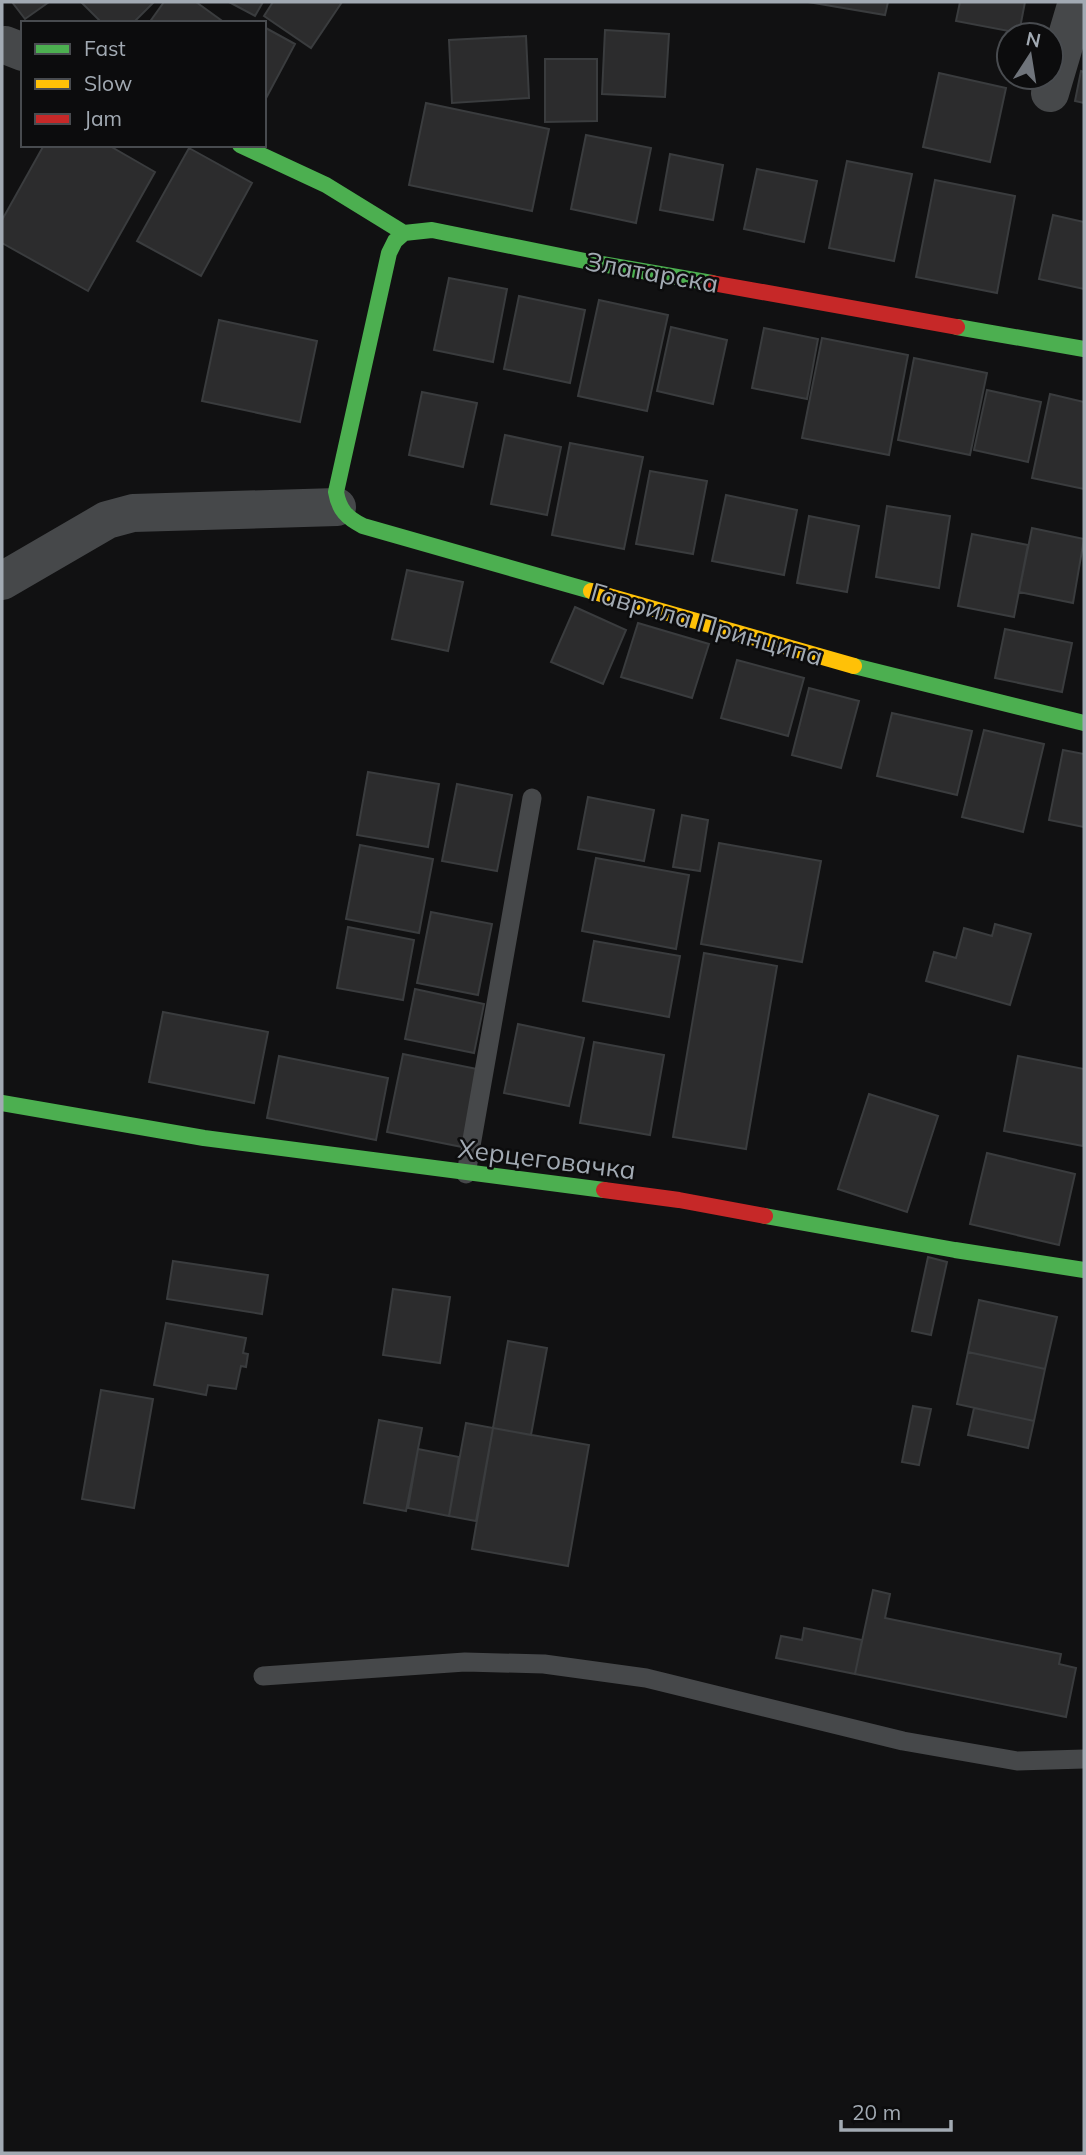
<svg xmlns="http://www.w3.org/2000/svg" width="1086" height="2155" viewBox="0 0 1086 2155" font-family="Mulish,sans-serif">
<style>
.building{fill:#2c2c2d;stroke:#3a3c3e;stroke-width:2}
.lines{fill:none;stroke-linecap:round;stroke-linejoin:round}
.lane{stroke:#46484a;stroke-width:19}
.street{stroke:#46484a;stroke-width:38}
.fast{stroke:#4caf50;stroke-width:16}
.slow{stroke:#ffc107;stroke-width:16}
.jam{stroke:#c62828;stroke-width:16}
.labels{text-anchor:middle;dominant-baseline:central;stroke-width:5;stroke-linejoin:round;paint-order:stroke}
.street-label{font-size:26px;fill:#a2aab3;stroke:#0c0c0d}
</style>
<rect width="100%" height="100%" fill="#111112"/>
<!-- building -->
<path class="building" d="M12,2H49L25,19Z
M81,2H154L133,23H102Z
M164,2H196L225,23H149Z
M229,2H263L255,16Z
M273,2H342L311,48L264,16Z
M808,2H888L885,15Z
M960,2H1025L1019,33L956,21Z
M264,27L295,44L264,102Z
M605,30L669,34L665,97L602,94Z
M526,36L529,98L452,103L449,40Z
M545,59H597V121L545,122Z
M1081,71L1084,72V103L1075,101Z
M939,73L1006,88L990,162L923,147Z
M426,103L549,129L532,211L409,185Z
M586,135L651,148L636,223L571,209Z
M44,145H108L155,172L88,291L2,243V220Z
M189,148L252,183L201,276L137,241Z
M670,154L723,165L713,220L660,210Z
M847,161L912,174L894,261L829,248Z
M757,169L817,181L804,242L744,229Z
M935,180L1015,196L997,293L916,277Z
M1053,215L1084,222V289L1039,279Z
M449,278L507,289L493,362L434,350Z
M519,296L585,310L570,383L504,369Z
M599,300L668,315L647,411L578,396Z
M219,320L317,341L300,422L202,401Z
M671,327L727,340L713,404L657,391Z
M764,328L818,339L807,399L752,388Z
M822,338L908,355L889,455L802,438Z
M914,358L987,373L970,455L898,440Z
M987,390L1041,402L1028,462L974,450Z
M422,392L477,403L463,467L409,455Z
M1050,394L1084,402V489L1032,478Z
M505,435L561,447L547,515L491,504Z
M570,443L643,457L624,549L552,535Z
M650,471L707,481L693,554L636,544Z
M726,495L797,510L784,575L712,561Z
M887,506L950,516L939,588L876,577Z
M809,516L859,526L847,592L797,583Z
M1032,528L1084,539L1073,603L1019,592Z
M972,534L1028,545L1014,617L958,606Z
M407,570L463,582L448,651L392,639Z
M575,607L626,630L603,684L551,662Z
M638,623L709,644L692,698L621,677Z
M1005,629L1072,643L1062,692L995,678Z
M737,660L804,678L788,736L721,718Z
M809,688L859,701L841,768L792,755Z
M892,713L972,731L957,795L877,776Z
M984,730L1044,744L1023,832L962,817Z
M1063,750L1084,754V827L1049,820Z
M368,772L439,784L428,847L357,835Z
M457,784L512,795L497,871L442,861Z
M588,797L654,810L644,861L578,849Z
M682,815L708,820L700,871L673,867Z
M719,843L821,861L802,962L701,944Z
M360,845L433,859L419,933L346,919Z
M596,858L689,875L676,949L582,931Z
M431,912L492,924L478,995L417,983Z
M995,924L1031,934L1010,1005L926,981L934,952L956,958L964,928L992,936Z
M348,927L414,940L403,1000L337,988Z
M594,941L680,956L669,1017L583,1001Z
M704,953L777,966L746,1149L673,1137Z
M415,989L484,1004L474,1053L405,1039Z
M163,1012L268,1032L254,1103L149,1082Z
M518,1024L584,1038L569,1106L504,1093Z
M594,1042L664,1055L650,1135L580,1123Z
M403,1054L482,1070L467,1148L387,1132Z
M279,1056L388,1078L376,1140L267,1118Z
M1018,1056L1084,1069L1083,1146L1004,1131Z
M869,1094L938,1116L907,1212L838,1189Z
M987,1153L1075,1174L1059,1245L970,1224Z
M928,1257L947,1262L931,1335L912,1331Z
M173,1261L268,1275L262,1314L167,1299Z
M393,1289L450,1297L440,1363L383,1355Z
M979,1300L1057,1317L1045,1369L968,1352Z
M166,1323L246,1338L243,1353L248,1354L246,1367L241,1366L236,1389L208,1385L206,1395L154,1385Z
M508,1341L547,1348L531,1435L493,1428Z
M968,1352L1045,1369L1034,1421L957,1404Z
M101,1390L153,1399L134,1508L82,1499Z
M913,1406L931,1409L919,1465L902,1462Z
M974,1408L1034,1421L1028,1448L968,1435Z
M379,1420L422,1428L406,1511L364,1503Z
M466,1423L493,1428L476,1521L449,1516Z
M493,1428L589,1445L568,1566L472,1549Z
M418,1449L459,1457L449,1516L408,1508Z
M873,1590L890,1594L885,1618L1061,1654L1059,1664L1076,1668L1066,1717L855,1674Z
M804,1628L862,1640L855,1674L776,1658L781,1636L802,1640Z"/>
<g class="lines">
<!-- lane -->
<path class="lane" d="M466,1174L532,798
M263,1676L465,1662L544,1664L646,1678L903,1741L1017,1761L1084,1759"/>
<!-- street -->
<path class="street" d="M5,45L23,52
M1050,93L1077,2
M2,581L107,520L133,513L337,507"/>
<!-- fast -->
<path class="fast" d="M240,145L326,185L404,233L432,230L590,262L712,283
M404,233L395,241L389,253L336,492C339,510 347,518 363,526L591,591
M957,327L1084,349
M854,666L1084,723
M2,1103L204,1138L604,1190
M765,1216L955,1250L1084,1270"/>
<!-- slow -->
<path class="slow" d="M591,591L854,666"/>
<!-- jam -->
<path class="jam" d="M712,283L957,327
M604,1190L679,1200L765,1216"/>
</g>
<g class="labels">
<!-- street labels -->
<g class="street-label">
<text transform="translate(652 272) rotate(10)">Златарска</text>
<text transform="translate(707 624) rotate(16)">Гаврила Принципа</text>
<text transform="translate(547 1159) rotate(7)">Херцеговачка</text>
</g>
</g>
<!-- border -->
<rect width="1086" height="2155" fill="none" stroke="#a2aab3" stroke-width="7"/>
<!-- legend -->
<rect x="21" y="21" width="245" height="126" fill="#0c0c0d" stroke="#484b4f" stroke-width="2"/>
<rect x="35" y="44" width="35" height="10" fill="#4caf50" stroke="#484b4f" stroke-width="2"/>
<text x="84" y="56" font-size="21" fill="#a2aab3">Fast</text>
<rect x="35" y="79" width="35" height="10" fill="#ffc107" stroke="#484b4f" stroke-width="2"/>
<text x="84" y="91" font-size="21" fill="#a2aab3">Slow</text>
<rect x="35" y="114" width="35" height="10" fill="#c62828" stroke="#484b4f" stroke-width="2"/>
<text x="84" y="126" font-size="21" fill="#a2aab3">Jam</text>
<!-- north arrow -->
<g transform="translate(1030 56) rotate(12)"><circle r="33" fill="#0c0c0d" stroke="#484b4f" stroke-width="2"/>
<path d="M0-5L12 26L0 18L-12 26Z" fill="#6f747b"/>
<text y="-10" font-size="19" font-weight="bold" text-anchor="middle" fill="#a2aab3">N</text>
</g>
<!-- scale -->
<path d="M841 2120v10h110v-10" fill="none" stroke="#a2aab3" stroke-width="3.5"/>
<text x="852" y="2120" font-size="21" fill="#a2aab3" stroke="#0c0c0d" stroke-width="5" paint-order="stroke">20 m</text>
</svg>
